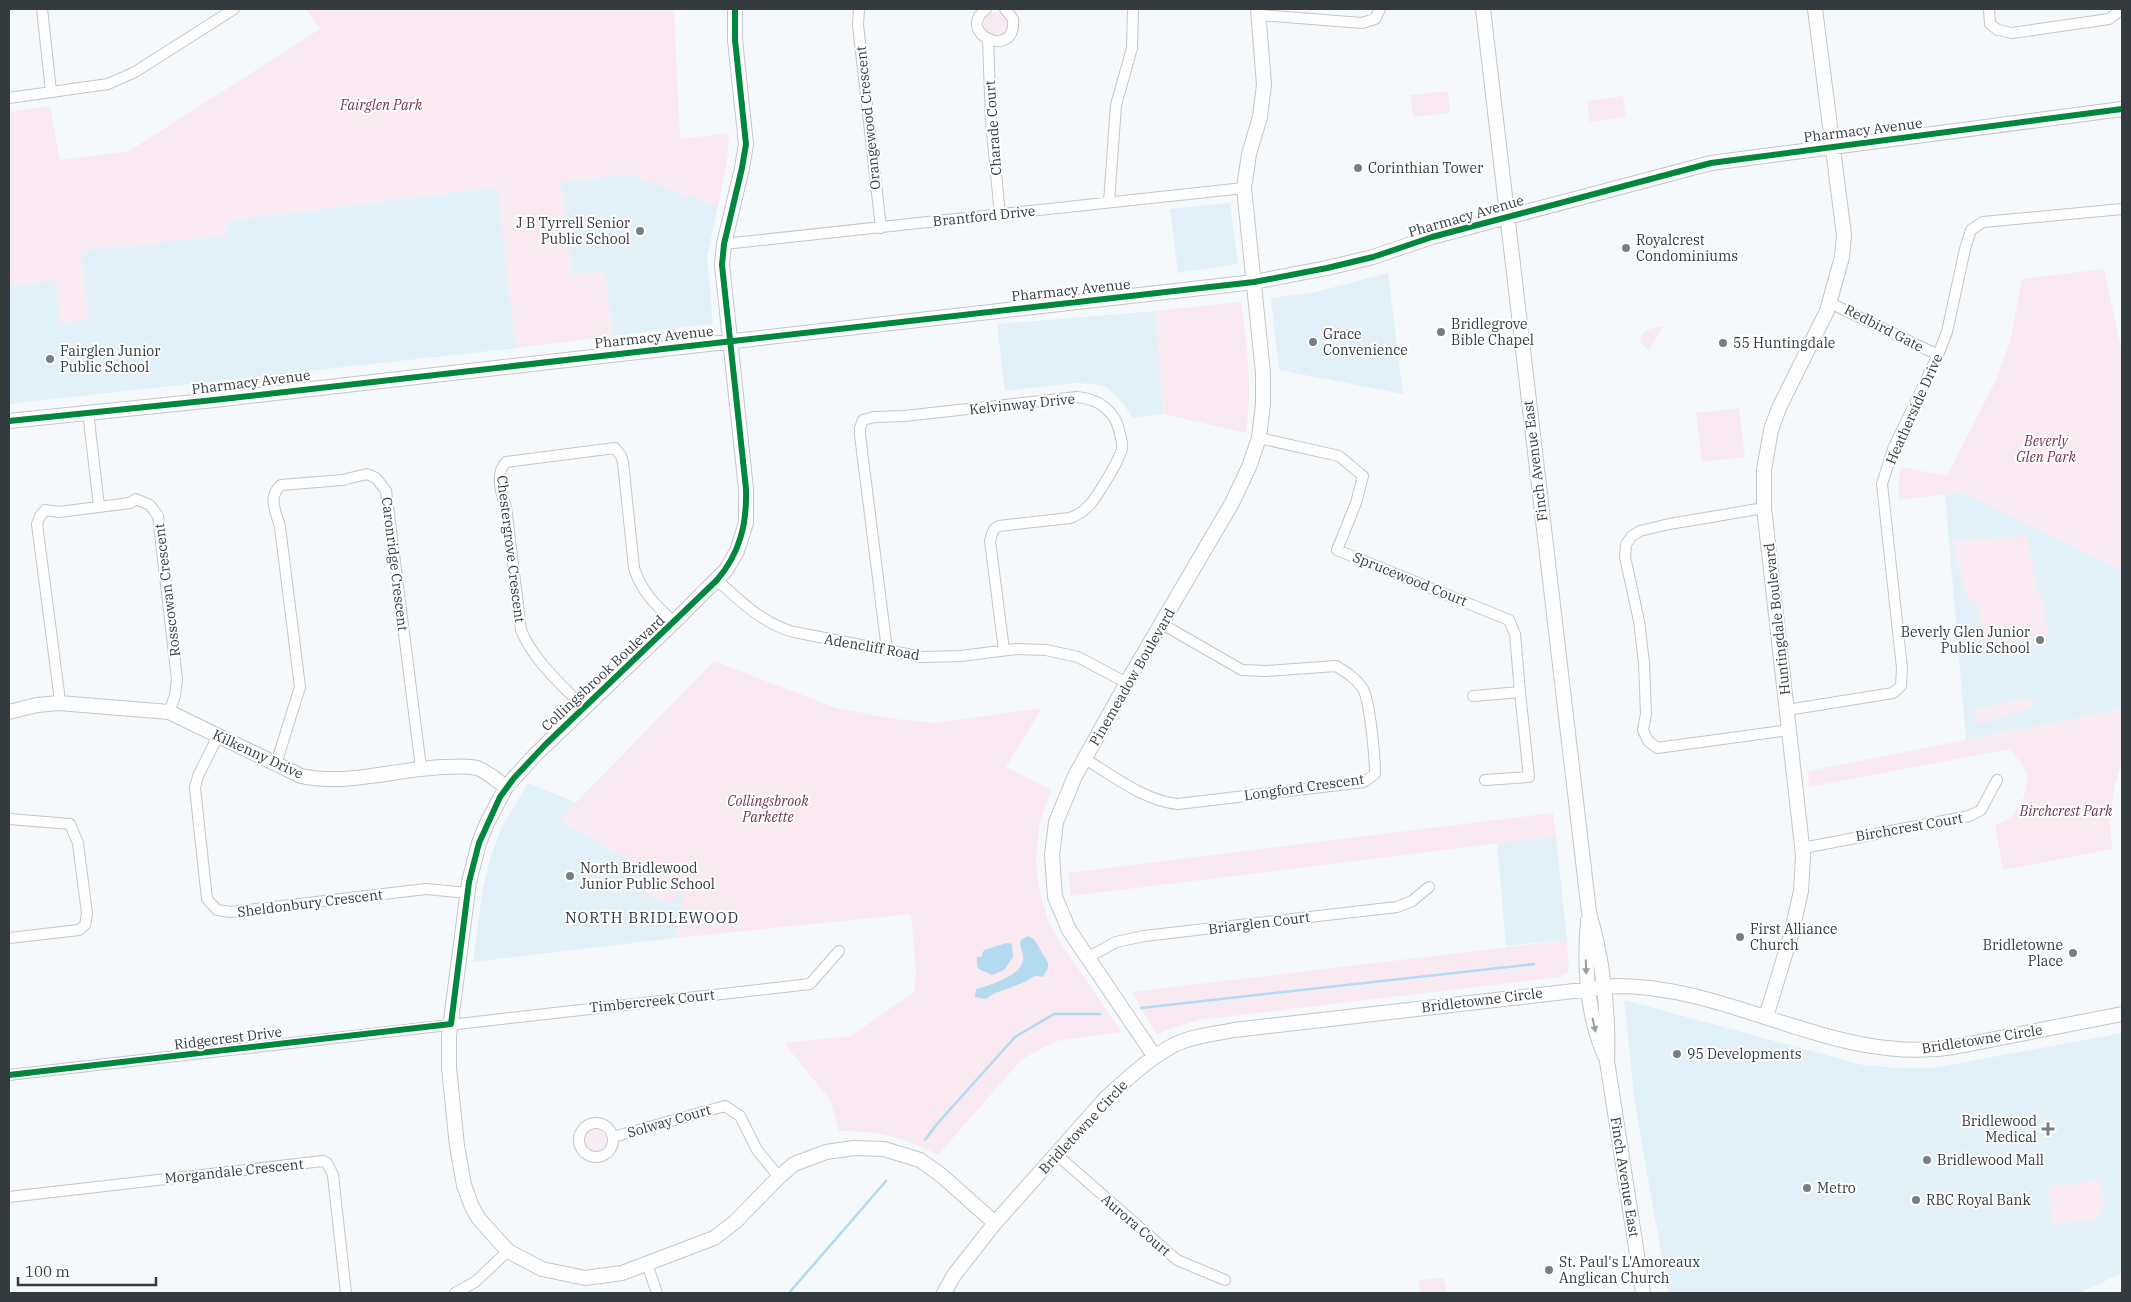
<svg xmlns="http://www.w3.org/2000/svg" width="2131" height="1302" viewBox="0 0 2131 1302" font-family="'IBM Plex Serif',serif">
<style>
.built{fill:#e2f1f8}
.green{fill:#f9eaf1}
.water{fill:#b3daee}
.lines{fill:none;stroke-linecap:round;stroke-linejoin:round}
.stream{stroke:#b3daee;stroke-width:2.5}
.street-casing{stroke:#c1c7ca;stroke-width:12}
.secondary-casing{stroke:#c1c7ca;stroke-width:16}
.street{stroke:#fefefe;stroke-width:10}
.secondary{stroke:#fefefe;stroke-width:14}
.cycleway-casing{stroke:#fff;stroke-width:9}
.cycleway{stroke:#00873e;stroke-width:6}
.oneway{fill:#989c9e}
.poi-dot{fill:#777e81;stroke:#fff;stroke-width:2}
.labels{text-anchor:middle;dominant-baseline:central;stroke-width:4;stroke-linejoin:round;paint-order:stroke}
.park-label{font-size:14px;font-style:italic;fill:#743451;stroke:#fff}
.street-label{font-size:14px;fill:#333b3f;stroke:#fff}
.poi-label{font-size:14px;fill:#333b3f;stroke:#fff;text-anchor:start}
.neighbourhood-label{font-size:15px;letter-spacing:1px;fill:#27373f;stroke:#fff}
</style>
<rect width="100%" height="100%" fill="#f5f9fb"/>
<!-- built -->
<path class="built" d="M628,174L718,206L707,256L713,324L613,336L604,272L572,275L561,182Z
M498,187L516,348L9,404V285L55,280L88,320L81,251L227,235L225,221Z
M1230,203L1238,264L1178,273L1170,209Z
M1388,273L1403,394L1279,370L1271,298L1316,292Z
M1156,311L1163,414L1133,418L1121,401L1106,387L1091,384L1075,383L1005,391L997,324Z
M1963,492L2122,571V709L1966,740L1945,494Z
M528,783L577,803L561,820L685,894L676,938L473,962L482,893L490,859L501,829Z
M1556,836L1567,940L1506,946L1497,843Z
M1624,1000L1863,1065L1896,1068H1933L2122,1033V1273L2080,1293H1668L1635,1104Z"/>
<!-- green -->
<path class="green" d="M306,9H674L680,139L729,133L727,161L718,206L628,174L561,182L572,275L604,272L613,336L516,348L497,187L226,221L227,235L81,251L88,320L60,324L55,280L9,285V112L50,106L60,160L129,151L320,29Z
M984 24a12 12 0 1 1 24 0a12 12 0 1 1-24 0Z
M1448,91L1450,113L1413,117L1410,95Z
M1623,96L1626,117L1590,122L1587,101Z
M2104,269L2122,352V571L1963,492L1899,500L1898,485L1901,467L1947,476L1997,378L2010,342L2022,279Z
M1241,302C1247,346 1253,388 1246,433L1163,414L1156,311Z
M1663,326L1649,351L1640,342C1642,328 1650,329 1663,326Z
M1739,408L1745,457L1702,462L1696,413Z
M2027,536L2037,591L2042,596L2048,634L1984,647L1978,604L1969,600L1957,564L1953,541Z
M714,661L836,708L895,719L935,723L1042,708L1006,767L1051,790L1039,825L1036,863L1039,888L1048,921L1061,944L1122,1032L1056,1041L1021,1060L938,1155C903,1137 880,1131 839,1131L830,1100L784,1043L851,1036L914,992L916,972L911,914L676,938L684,894L679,890L676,900L668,903L643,892L650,873L560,819Z
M2015,699C2024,702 2031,699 2039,702C2032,708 2006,717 1997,717L1994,706L2003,702L2009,703Z
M1992,706L1995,719L1987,723L1975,722L1974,709Z
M2122,709V760L2114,789L2110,819L2112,849L2003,870L1995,825C2016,821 2034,788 2024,768C2021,762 2014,755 2010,749L1809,787L1808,771Z
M1553,813L1556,836L1071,896L1068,873Z
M1567,940L1569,971L1560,977L1198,1020L1156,1034L1132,992Z
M584 1140a11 11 0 1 1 22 0a11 11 0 1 1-22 0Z
M2100,1180L2104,1207L2094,1219L2053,1224L2048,1191L2053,1185L2060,1186Z
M1443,1278L1447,1293H1420L1418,1280Z"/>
<!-- water -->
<path class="water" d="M1028,936L1034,939L1048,963V968L1043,977C1040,976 1038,976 1035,976C1031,977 1028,981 1024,982C1015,987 992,992 986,999L975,997L976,989C990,985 1023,976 1023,958C1023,953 1020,947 1020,942L1022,939Z
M1007,943L1012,944L1013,957L1004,970L992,975C981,968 976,974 977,957H981L984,950Z"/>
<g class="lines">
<!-- stream -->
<path class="stream" d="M1141,1008L1534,964
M925,1140L937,1124L1015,1037L1054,1014H1100
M789,1293L886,1181"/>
<defs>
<path id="street" d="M42,9L51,91
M859,9L858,25L881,228
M986,9C954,33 1017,62 1013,19L1005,9
M1989,9L1990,24L1998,30L2012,33L2109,19L2122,9
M1259,15L1362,23L1375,19L1380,9
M988,40L991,121L1000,215
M9,98L108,84L135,72L234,9
M1109,202L1116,105L1132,48L1133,9
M724,244L1244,188
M1830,303L1938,355
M88,412L99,506
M1259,438L1339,456L1363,476L1356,503L1337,550L1509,620L1515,634L1520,692L1473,696
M1764,508L1669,524L1640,531L1632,536L1626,544L1625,557L1639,621L1644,663L1646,714L1643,730L1648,741L1657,748L1789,730
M717,580C740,601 763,624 794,632L922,657L961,656L1016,649L1046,650L1078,657L1127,683
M887,650L860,435V428L863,420L874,417L904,416L1077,397C1099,399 1116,411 1120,434C1121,439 1123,444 1122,449C1118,462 1111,473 1104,484C1095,499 1087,512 1070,518L999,526C992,529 992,534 990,541L1004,650
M59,703V693L37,524L40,516L45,510L59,512L130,503L136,499L150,505L158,516L177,679L175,696L169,712
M583,707C561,684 533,660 521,630L506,507C501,494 495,473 506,462L615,448L621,456L623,462L634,568C641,591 656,606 674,622
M1787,710L1893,693L1901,686L1902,668L1882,484L1893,449L1938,355L1947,332L1965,249L1971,230L1983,222L2122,209
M218,736L198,776L195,788L207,899L217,910L231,912L426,889L468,893
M1085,759C1113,776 1145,801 1178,804L1364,782L1375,774C1375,758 1370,701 1363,689C1356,678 1346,672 1336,666L1266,671L1242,670L1162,624
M276,764L300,687L280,527C276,511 267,498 281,485L342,480L367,474L376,478L386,491L421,768
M1485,780L1529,777L1520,692
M9,819L70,824L78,843L87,914L85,925L79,930L9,938
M1803,848L1969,816L1981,810L1997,780
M1087,958L1116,942L1144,936L1397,907L1412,901L1429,887
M9,1075L810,984L839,951
M579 1140a17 17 0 1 1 34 0a17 17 0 1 1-34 0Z
M613,1137L725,1106L740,1116L757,1150L779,1177
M1057,1155L1177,1260L1225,1280
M9,1197L323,1161L327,1163L333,1175L346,1293
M647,1264L657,1293
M455,1293L475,1282L508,1251"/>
<path id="secondary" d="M735,9V40L746,144L742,168L724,244L722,265L746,489V523L737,551L726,570L674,622L535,755L506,787L487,823L479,843L469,882L449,1036V1068L457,1146L464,1185L472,1207L479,1219L508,1251L542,1269L585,1278L622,1273L714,1238L735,1222L779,1177L794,1164L826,1152L854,1148L884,1149L920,1160L941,1175L995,1223
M1483,9L1589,912C1603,961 1609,1010 1607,1061L1643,1293
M9,421L214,400L1254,282L1327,268L1373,257L1432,237L1711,163L2122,109
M9,712L37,705L59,703L169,712L301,776C348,786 396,769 443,767C454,767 466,765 477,768C488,772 497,781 506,787
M1588,920C1584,966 1586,1013 1605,1056
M1766,1017L1791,935L1801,891L1803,855L1764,508V470L1771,430L1779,408L1827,311L1842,257L1844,235L1815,9
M1155,1057L1069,930L1055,897L1052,855L1056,822L1075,776L1130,677L1232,503L1249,467L1259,438L1263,404V373L1244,188L1249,154L1260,117L1264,85L1258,9
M944,1293L954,1275L995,1223L1106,1098C1127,1079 1149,1058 1174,1045C1191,1036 1215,1034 1234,1030L1617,986C1734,986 1836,1066 1954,1047L2122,1014"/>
</defs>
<!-- street casing -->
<use href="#street" class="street-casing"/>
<!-- secondary casing -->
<use href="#secondary" class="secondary-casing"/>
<!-- street -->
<use href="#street" class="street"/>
<!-- secondary -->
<use href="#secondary" class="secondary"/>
<defs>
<path id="cycleway" d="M9,421L214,400L1254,282L1327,268L1373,257L1432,237L1711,163L2122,109
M9,1075L451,1024L469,882L479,843L500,797L514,778L545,745L717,580C740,553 747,524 746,489L722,265L724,244L742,168L746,144L735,40V9"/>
</defs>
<!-- cycleway casing -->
<use href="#cycleway" class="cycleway-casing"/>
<!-- cycleway -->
<use href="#cycleway" class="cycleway"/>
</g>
<!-- one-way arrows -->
<defs><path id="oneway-solid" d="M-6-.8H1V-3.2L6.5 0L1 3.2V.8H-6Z" transform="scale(1.25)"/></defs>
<g class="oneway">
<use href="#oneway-solid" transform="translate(1586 967) rotate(88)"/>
<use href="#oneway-solid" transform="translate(1594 1025) rotate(78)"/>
</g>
<!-- markers -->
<g class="poi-dot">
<circle cx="1358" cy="168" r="5"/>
<circle cx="640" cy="231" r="5"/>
<circle cx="1626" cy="248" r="5"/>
<circle cx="1441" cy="332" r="5"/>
<circle cx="1313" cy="342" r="5"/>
<circle cx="1723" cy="343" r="5"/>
<circle cx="50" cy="359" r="5"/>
<circle cx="2040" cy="640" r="5"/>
<circle cx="570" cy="876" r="5"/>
<circle cx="1740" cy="937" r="5"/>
<circle cx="2073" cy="953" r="5"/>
<circle cx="1677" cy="1054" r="5"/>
<path d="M2045.5 1121.5h5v5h5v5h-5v5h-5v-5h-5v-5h5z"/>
<circle cx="1927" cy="1160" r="5"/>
<circle cx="1807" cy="1188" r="5"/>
<circle cx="1916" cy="1200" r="5"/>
<circle cx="1549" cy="1270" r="5"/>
</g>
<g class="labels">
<!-- park labels -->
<g class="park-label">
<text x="381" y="105">Fairglen Park</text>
<text x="2046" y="441">Beverly<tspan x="2046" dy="16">Glen Park</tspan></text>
<text x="768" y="801">Collingsbrook<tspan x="768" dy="16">Parkette</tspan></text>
<text x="2066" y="811">Birchcrest Park</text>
</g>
<!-- street labels -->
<g class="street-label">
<text transform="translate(868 118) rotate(-96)">Orangewood Crescent</text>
<text transform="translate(993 128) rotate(-94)">Charade Court</text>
<text transform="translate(1863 130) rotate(-7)">Pharmacy Avenue</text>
<text transform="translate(984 216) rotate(-6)">Brantford Drive</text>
<text transform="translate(1466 216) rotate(-16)">Pharmacy Avenue</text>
<text transform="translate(1071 290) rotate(-6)">Pharmacy Avenue</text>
<text transform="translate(1884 328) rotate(27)">Redbird Gate</text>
<text transform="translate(654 337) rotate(-6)">Pharmacy Avenue</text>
<text transform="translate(251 382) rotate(-7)">Pharmacy Avenue</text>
<text transform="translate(1022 404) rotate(-6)">Kelvinway Drive</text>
<text transform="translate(1914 409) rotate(-66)">Heatherside Drive</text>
<text transform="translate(1535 461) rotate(-97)">Finch Avenue East</text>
<text transform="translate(511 549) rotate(83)">Chestergrove Crescent</text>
<text transform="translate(395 564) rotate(83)">Caronridge Crescent</text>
<text transform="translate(1410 579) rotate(22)">Sprucewood Court</text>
<text transform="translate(167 590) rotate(-97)">Rosscowan Crescent</text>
<text transform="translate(1777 619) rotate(-96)">Huntingdale Boulevard</text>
<text transform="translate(872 647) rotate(10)">Adencliff Road</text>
<text transform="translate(603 673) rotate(-43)">Collingsbrook Boulevard</text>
<text transform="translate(1132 677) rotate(-60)">Pinemeadow Boulevard</text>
<text transform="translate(258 754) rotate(25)">Kilkenny Drive</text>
<text transform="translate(1304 787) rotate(-8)">Longford Crescent</text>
<text transform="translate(1909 827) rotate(-10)">Birchcrest Court</text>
<text transform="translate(310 903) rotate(-7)">Sheldonbury Crescent</text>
<text transform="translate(1259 923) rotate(-7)">Briarglen Court</text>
<text transform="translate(1482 1000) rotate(-7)">Bridletowne Circle</text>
<text transform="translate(652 1001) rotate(-6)">Timbercreek Court</text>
<text transform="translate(228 1038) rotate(-7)">Ridgecrest Drive</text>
<text transform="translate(1982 1039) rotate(-9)">Bridletowne Circle</text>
<text transform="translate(669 1121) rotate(-16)">Solway Court</text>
<text transform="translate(1083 1127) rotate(-47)">Bridletowne Circle</text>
<text transform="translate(234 1171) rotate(-6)">Morgandale Crescent</text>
<text transform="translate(1625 1177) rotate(81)">Finch Avenue East</text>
<text transform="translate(1136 1225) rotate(41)">Aurora Court</text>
</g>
<!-- poi labels -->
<g class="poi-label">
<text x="1368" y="168">Corinthian Tower</text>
<text x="630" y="223" text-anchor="end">J B Tyrrell Senior<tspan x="630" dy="16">Public School</tspan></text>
<text x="1636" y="240">Royalcrest<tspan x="1636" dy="16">Condominiums</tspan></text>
<text x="1451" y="324">Bridlegrove<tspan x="1451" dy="16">Bible Chapel</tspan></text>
<text x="1323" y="334">Grace<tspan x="1323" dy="16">Convenience</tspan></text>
<text x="1733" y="343">55 Huntingdale</text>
<text x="60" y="351">Fairglen Junior<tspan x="60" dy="16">Public School</tspan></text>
<text x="2030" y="632" text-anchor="end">Beverly Glen Junior<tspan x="2030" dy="16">Public School</tspan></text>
<text x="580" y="868">North Bridlewood<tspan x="580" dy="16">Junior Public School</tspan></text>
<text x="1750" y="929">First Alliance<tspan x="1750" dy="16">Church</tspan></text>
<text x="2063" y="945" text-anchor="end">Bridletowne<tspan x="2063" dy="16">Place</tspan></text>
<text x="1687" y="1054">95 Developments</text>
<text x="2037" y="1121" text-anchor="end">Bridlewood<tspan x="2037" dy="16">Medical</tspan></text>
<text x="1937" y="1160">Bridlewood Mall</text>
<text x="1817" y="1188">Metro</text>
<text x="1926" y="1200">RBC Royal Bank</text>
<text x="1559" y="1262">St. Paul's L'Amoreaux<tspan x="1559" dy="16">Anglican Church</tspan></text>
</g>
<!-- neighbourhood labels -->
<g class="neighbourhood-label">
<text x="652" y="917">NORTH BRIDLEWOOD</text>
</g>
</g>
<!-- border -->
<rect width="2131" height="1302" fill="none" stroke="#333b3f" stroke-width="20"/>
<!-- scale -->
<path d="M18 1277v8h138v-8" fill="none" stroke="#333b3f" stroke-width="2.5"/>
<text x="25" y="1277" font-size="15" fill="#333b3f" stroke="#ffffff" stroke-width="4" paint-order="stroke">100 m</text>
</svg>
